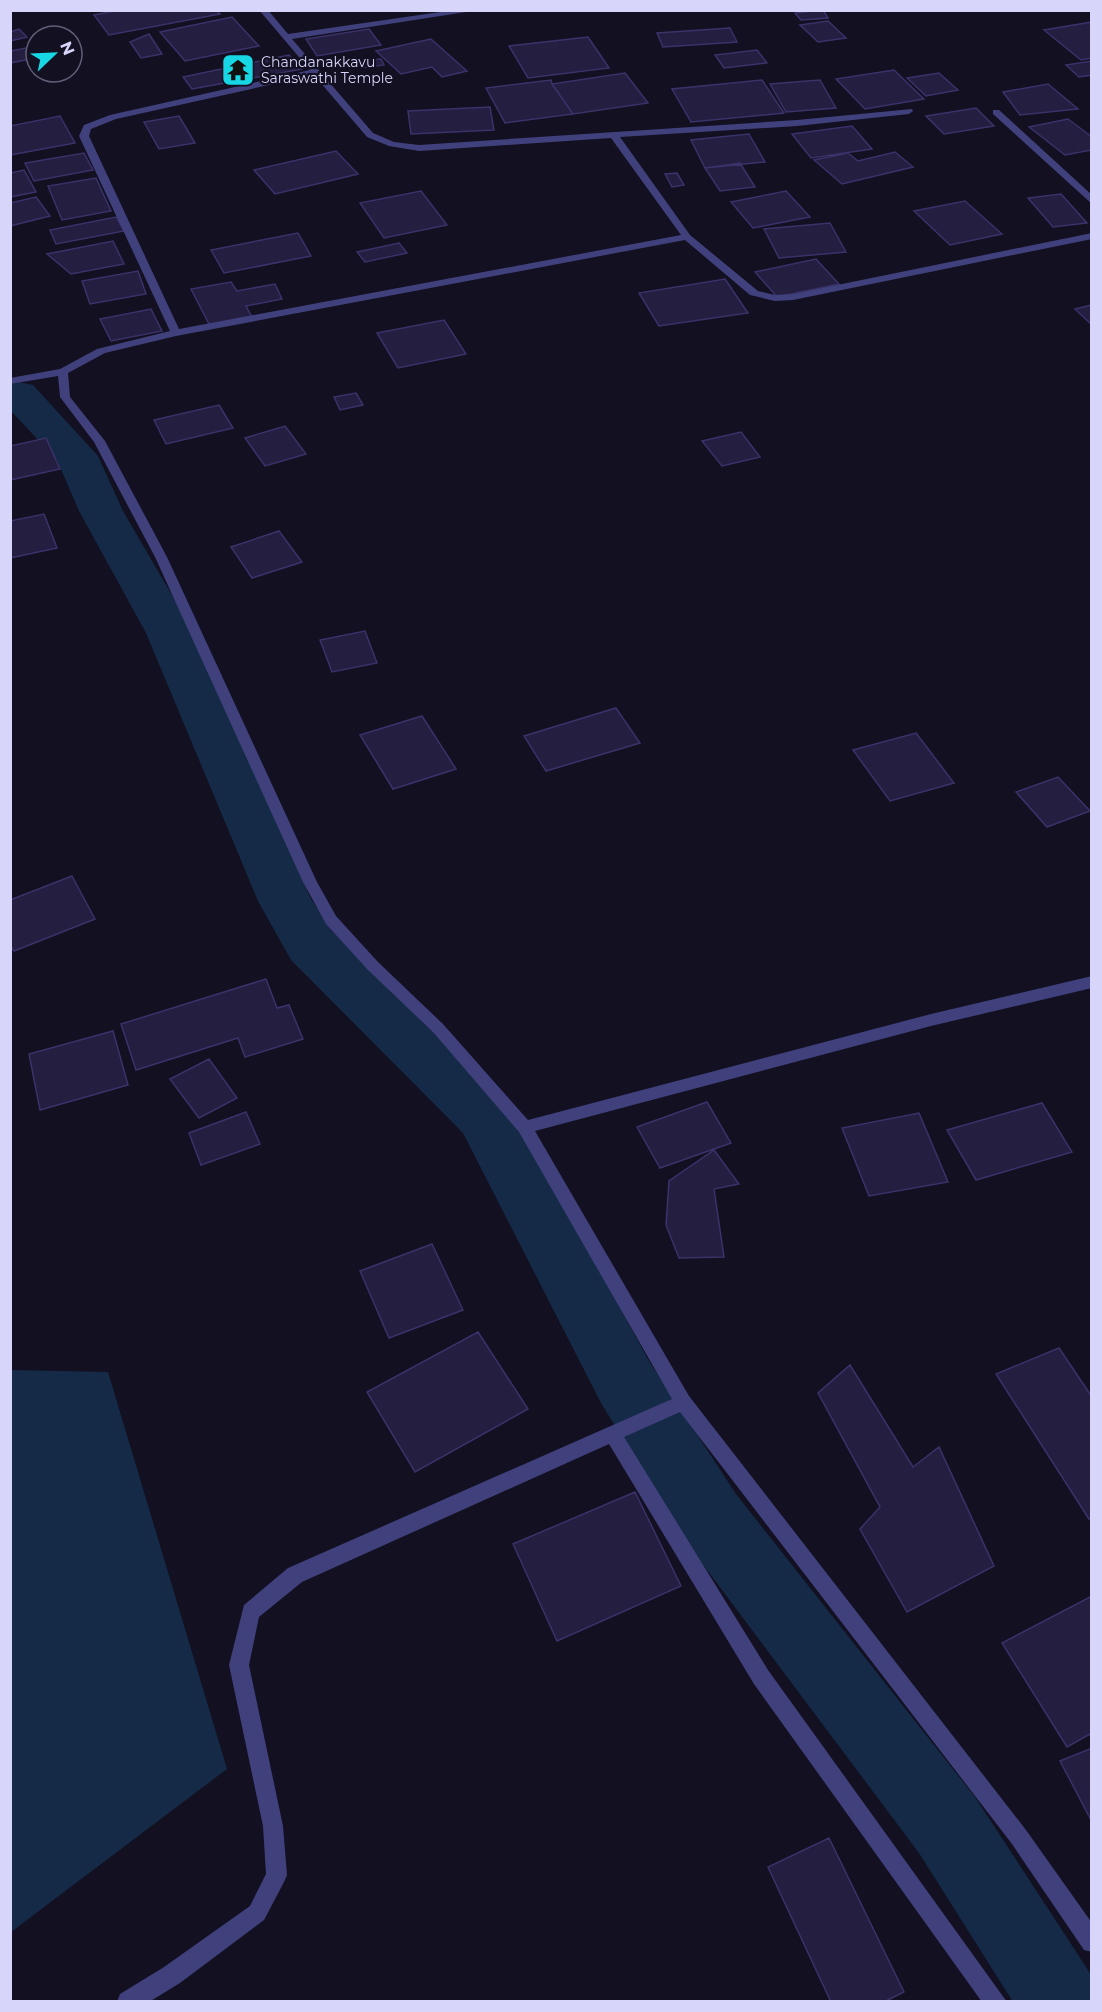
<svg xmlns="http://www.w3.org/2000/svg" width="1102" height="2012" viewBox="0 0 1102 2012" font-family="Montserrat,sans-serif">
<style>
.water{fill:#152a47}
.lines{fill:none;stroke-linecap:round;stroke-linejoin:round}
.canal{fill:#152a47;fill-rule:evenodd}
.building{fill:#241e40;stroke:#3b326a;stroke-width:1.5}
.minor{fill:#40407c;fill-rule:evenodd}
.labels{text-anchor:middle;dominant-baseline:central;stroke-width:4.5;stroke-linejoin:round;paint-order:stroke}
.far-poi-label{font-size:14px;fill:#d8d5fb;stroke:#121021;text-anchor:start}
</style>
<rect width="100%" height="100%" fill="#121021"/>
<!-- water -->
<path class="water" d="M11,1370L108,1372L227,1769L11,1932Z"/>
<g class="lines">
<!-- canal -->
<path class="canal" d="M18,382L33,385L98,456L123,511L194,633L310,897L331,930L505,1099L649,1361L736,1494L975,1797L1090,1973L1092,2002H1013L919,1853L686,1542L601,1403L463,1133L291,960L258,901L146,633L79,511L57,460L10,410V384Z"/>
</g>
<!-- building -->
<path class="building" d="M119,10H217L220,14L109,35L94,15Z
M823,10L828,18L801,20L795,13Z
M232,17L259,46L185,61L160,32Z
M828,21L846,38L818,42L800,25Z
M1092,22V58L1081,60L1044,30Z
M730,28L737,42L663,47L657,33Z
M19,29L27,37L10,41V32Z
M369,29L381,45L317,56L306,39Z
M149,34L162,54L141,58L130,42Z
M588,37L609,68L528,78L509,46Z
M431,39L467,71L442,77L432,67L401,74L376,51Z
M31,47L36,58L10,63V51Z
M757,50L767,63L724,68L715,55Z
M289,55L302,69L192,89L183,77Z
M381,59L384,65L361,68L359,61Z
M1092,61V75L1079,77L1066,65Z
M894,70L924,99L865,109L836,79Z
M625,73L648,103L573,114L552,84Z
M939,73L958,90L926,96L907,78Z
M551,80L552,84L573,114L505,123L486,88Z
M762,80L784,113L691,122L672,89Z
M820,80L836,108L786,112L770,84Z
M1048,84L1078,109L1020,115L1003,92Z
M490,107L494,130L411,134L408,111Z
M976,108L994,126L944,134L926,116Z
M60,116L75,143L10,155V126Z
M179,116L195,143L159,149L144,122Z
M1068,119L1092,137V150L1065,155L1029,127Z
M852,126L872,149L811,158L792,134Z
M749,134L765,162L705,168L691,140Z
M336,151L358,174L275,194L254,170Z
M895,152L913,167L842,184L814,160L848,153L858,161Z
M84,153L93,170L34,181L25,163Z
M740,163L755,187L720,191L705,168Z
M24,170L36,192L10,197V173Z
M677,173L684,185L672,187L665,174Z
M96,178L111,211L62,220L48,186Z
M421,191L447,225L384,238L360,203Z
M786,191L810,217L753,228L731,202Z
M1061,194L1087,223L1053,227L1028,198Z
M36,197L50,216L10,226V203Z
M965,201L1002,234L950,245L914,211Z
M116,217L124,231L56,244L50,230Z
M830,223L846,252L779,258L764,229Z
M298,233L311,256L224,273L211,250Z
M113,241L124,264L71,274L47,254Z
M399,243L407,253L365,262L357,252Z
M816,259L839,284L777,297L755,272Z
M138,271L146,294L90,304L82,281Z
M725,279L748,313L659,326L639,293Z
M231,282L237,291L275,284L282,299L246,306L252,317L210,326L191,289Z
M1092,305V325L1075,309Z
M151,309L162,331L111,341L100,319Z
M444,320L466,354L398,368L377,333Z
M356,393L363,405L340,410L334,397Z
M219,405L233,428L166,444L154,420Z
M285,426L306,454L265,466L245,438Z
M741,432L760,457L722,466L702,441Z
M46,438L60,469L10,480V446Z
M44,514L57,548L10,558V521Z
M279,531L302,562L252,578L231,547Z
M365,631L377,663L332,672L320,640Z
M616,708L640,743L546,771L524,736Z
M422,716L456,769L393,789L360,735Z
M916,733L954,783L890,801L853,750Z
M1058,777L1090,811L1047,827L1016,792Z
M72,876L95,919L14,951L10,945V900Z
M266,979L277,1008L289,1005L303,1039L245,1057L238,1038L136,1070L121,1024Z
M113,1031L128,1085L40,1110L29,1054Z
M209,1059L237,1098L199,1118L170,1079Z
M707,1102L731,1143L660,1168L637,1127Z
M1042,1103L1072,1152L976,1180L947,1130Z
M246,1112L260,1144L201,1165L189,1133Z
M919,1113L948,1182L869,1196L842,1128Z
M714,1150L739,1184L714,1189L724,1257L679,1258L666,1225L669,1181Z
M432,1244L463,1310L389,1338L360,1271Z
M478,1332L528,1409L415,1472L367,1392Z
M1059,1348L1092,1397V1518L1089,1519L996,1374Z
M850,1365L913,1467L939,1447L994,1566L907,1612L860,1529L880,1507L818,1393Z
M635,1492L681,1586L557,1641L513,1544Z
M1092,1596V1733L1067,1747L1002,1643Z
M1092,1748V1822L1060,1761Z
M829,1838L904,1992L884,2002H831L768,1867Z"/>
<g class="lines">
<!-- minor -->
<path class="minor" d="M259,10H268L288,34L454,10H479L292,39L373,133L394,142L419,145L797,120L912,109L913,111L909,114L797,126L620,137L690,235L758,291L775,295L793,294L1092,233V239L793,300L775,301L750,295L685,240L176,336L105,353L68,373L70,397L105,441L167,557L317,882L336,916L378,962L443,1024L528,1120L931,1014L1092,976V988L931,1026L535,1131L689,1396L1026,1830L1092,1923V1952L1084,1950L1012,1844L680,1412L624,1437L768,1670L1007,2002H982L754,1684L609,1444L302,1582L259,1617L249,1665L283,1826L287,1875L284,1882L264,1920L180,1983L149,2002H117L120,1994L164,1967L250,1906L266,1874L263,1826L229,1665L244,1605L288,1568L672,1399L519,1132L433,1032L368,970L326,924L303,882L155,557L94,442L60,397L58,376L10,384V378L60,369L97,349L170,331L79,136L84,125L110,115L310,70ZM314,75L367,137L389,146L419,151L611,138L681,235L179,329L89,136L91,129L116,119Z
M993,110H999L1092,195V204L993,114Z"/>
</g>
<!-- icons -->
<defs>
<symbol id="temple-square" viewBox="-11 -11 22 22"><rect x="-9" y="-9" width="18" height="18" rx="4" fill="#18d7e4" stroke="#121021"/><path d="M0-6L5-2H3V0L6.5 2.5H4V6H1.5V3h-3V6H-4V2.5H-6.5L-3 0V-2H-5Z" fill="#111"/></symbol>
</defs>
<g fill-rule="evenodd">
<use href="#temple-square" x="219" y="51" width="38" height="38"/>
</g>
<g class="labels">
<!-- far-poi labels -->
<g class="far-poi-label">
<text x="261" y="62">Chandanakkavu<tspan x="261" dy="16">Saraswathi Temple</tspan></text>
</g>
</g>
<!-- border -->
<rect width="1102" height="2012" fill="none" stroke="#d8d5fb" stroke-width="24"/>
<!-- north arrow -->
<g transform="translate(54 54) rotate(67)"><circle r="28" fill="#121021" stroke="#615f78" stroke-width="1.5"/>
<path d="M0-4.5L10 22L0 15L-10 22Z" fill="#18d7e4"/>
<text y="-9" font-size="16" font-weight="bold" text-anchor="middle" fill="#d8d5fb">N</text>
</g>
</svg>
